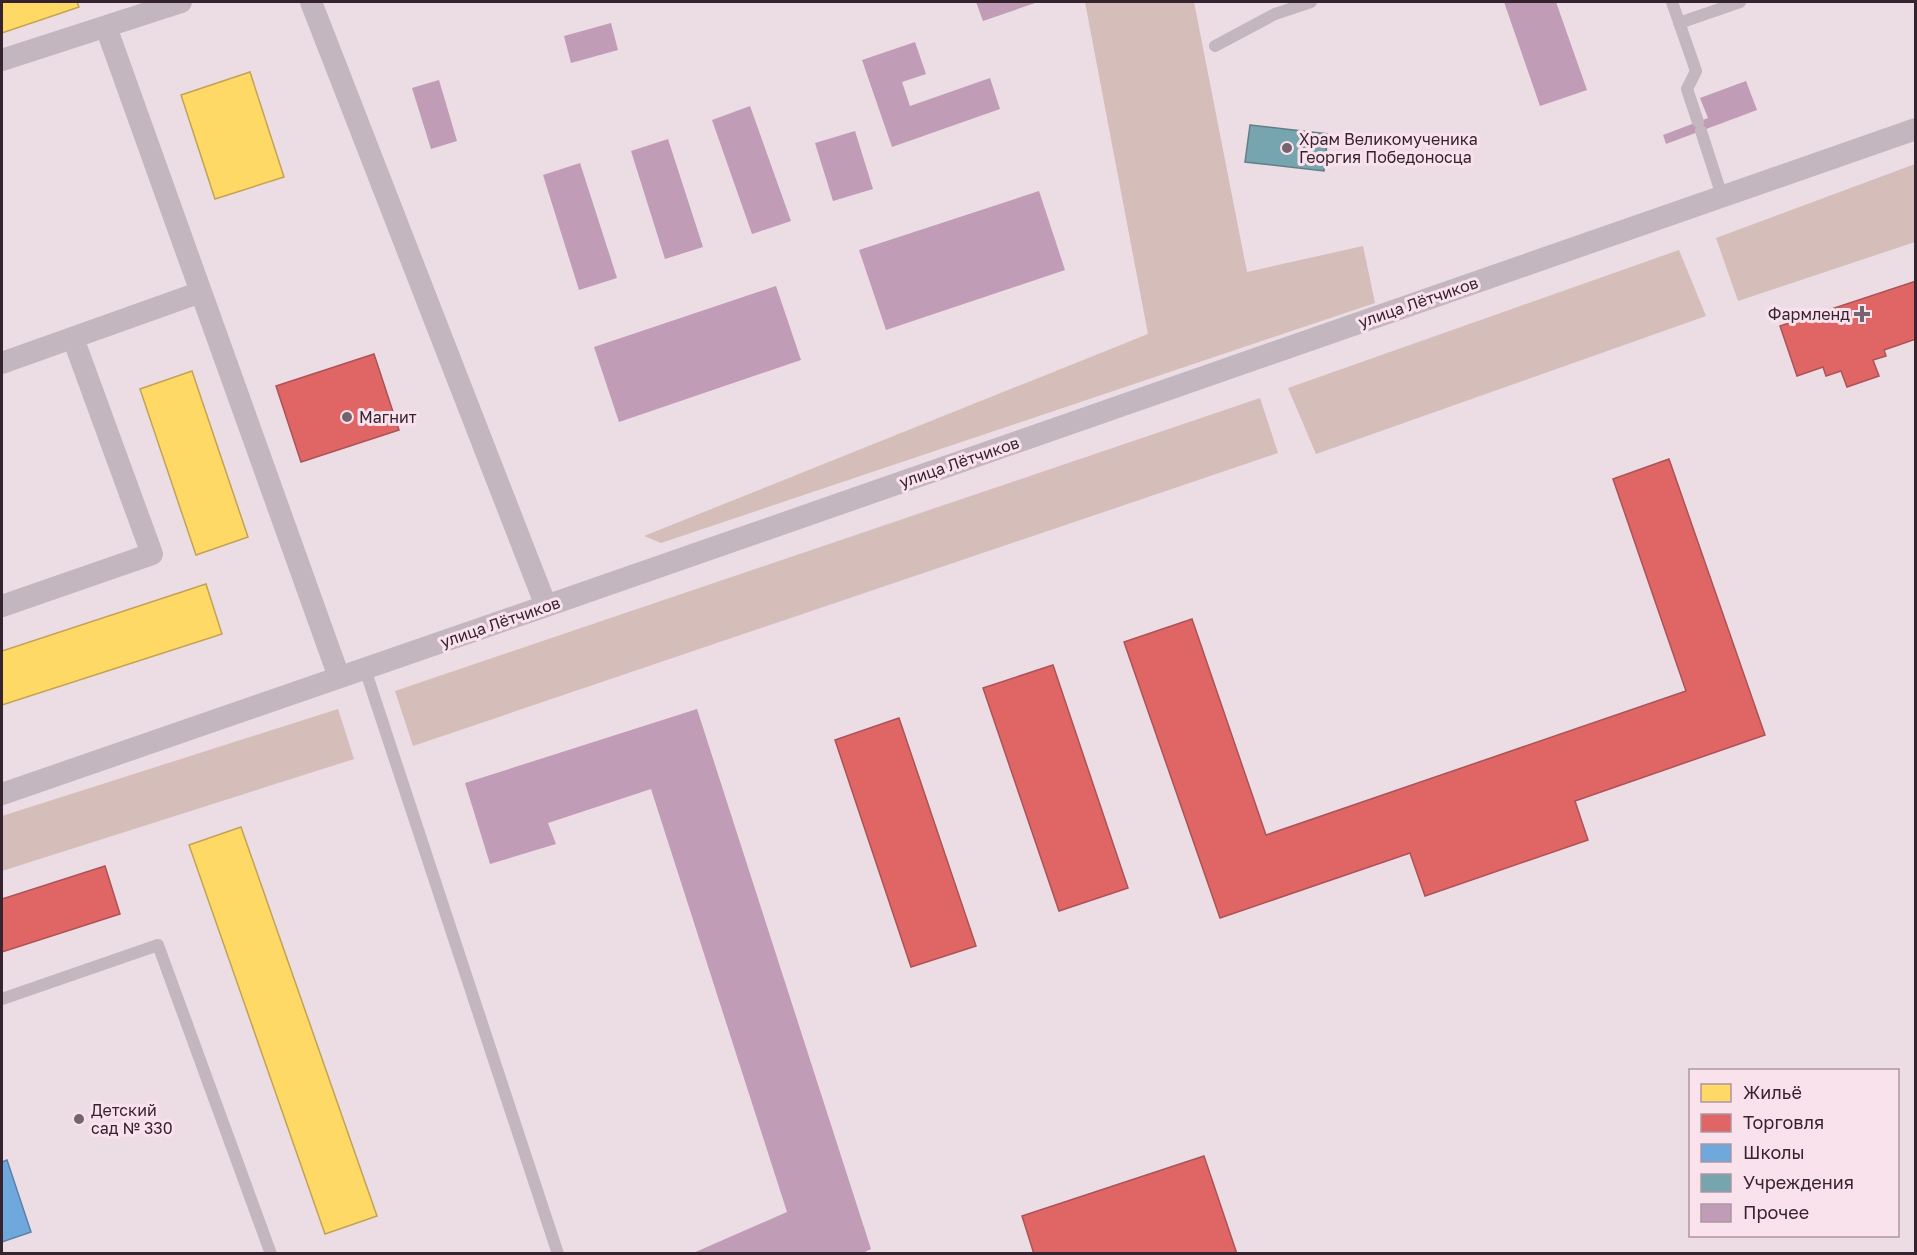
<svg xmlns="http://www.w3.org/2000/svg" width="1917" height="1255" viewBox="0 0 1917 1255" font-family="'Golos Text',sans-serif">
<style>
.green{fill:#d5bdb9}
.homes{fill:#ffd966;stroke:#c2a356;stroke-width:1.5}
.shops{fill:#e06666;stroke:#ad5256;stroke-width:1.5}
.schools{fill:#6fa8dc;stroke:#5e80a8;stroke-width:1.5}
.public{fill:#76a5af;stroke:#627e89;stroke-width:1.5}
.building{fill:#c19cb6}
.lines{fill:none;stroke-linecap:round;stroke-linejoin:round}
.lane{stroke:#c4b6be;stroke-width:12}
.street{stroke:#c4b6be;stroke-width:22}
.poi-dot{fill:#75646f;stroke:#fae2ed;stroke-width:2}
.labels{text-anchor:middle;dominant-baseline:central;stroke-width:6;stroke-linejoin:round;paint-order:stroke}
.poi-label{font-size:16px;fill:#352430;stroke:#fae2ed;text-anchor:start}
.street-label{font-size:16px;fill:#352430;stroke:#fae2ed}
</style>
<rect width="100%" height="100%" fill="#ecdce4"/>
<!-- green -->
<path class="green" d="M1085,2H1194L1247,272L1363,246L1375,303L661,543L644,536L1148,334Z
M1915,164V242L1738,301L1716,238Z
M1679,250L1706,316L1316,454L1288,388Z
M1260,398L1278,453L413,746L395,691Z
M338,709L354,759L2,871V816Z"/>
<!-- homes -->
<path class="homes" d="M2,2H77L79,7L2,33Z
M250,72L284,177L215,199L181,95Z
M192,371L248,537L196,555L140,389Z
M206,584L222,634L2,705V651Z
M241,827L377,1216L325,1234L189,845Z"/>
<!-- shops -->
<path class="shops" d="M1916,281V339L1884,350L1886,356L1873,360L1879,376L1847,387L1841,371L1826,376L1823,367L1797,376L1780,326Z
M374,354L399,430L301,462L276,386Z
M1669,459L1765,735L1575,801L1588,840L1425,896L1410,853L1220,918L1124,642L1192,619L1266,835L1686,691L1613,479Z
M1053,665L1128,888L1059,911L983,688Z
M899,718L976,946L911,967L835,740Z
M105,866L120,914L2,952V899Z
M1204,1156L1237,1254H1034L1022,1216Z"/>
<!-- schools -->
<path class="schools" d="M7,1160L31,1232L2,1242V1162Z"/>
<!-- public -->
<path class="public" d="M1250,125L1328,134L1324,171L1245,162Z"/>
<!-- building -->
<path class="building" d="M976,2H1038L983,21Z
M1504,2H1556L1587,90L1540,106Z
M611,23L618,50L571,63L564,36Z
M915,42L926,74L902,82L910,106L990,78L1000,109L892,147L862,60Z
M439,80L457,141L431,149L412,88Z
M1746,81L1757,110L1666,144L1663,135L1708,118L1700,98Z
M750,106L791,221L752,234L712,120Z
M855,131L873,189L833,201L815,143Z
M668,139L703,247L665,259L631,151Z
M580,163L617,278L579,290L543,175Z
M1039,191L1065,270L886,330L859,250Z
M776,286L801,360L619,422L594,347Z
M697,709L871,1249L861,1254H691L787,1212L651,789L548,823L556,844L490,864L465,783Z"/>
<g class="lines">
<!-- lane -->
<path class="lane" d="M1672,2L1696,71L1687,89L1698,122
M1679,23L1740,2
M1215,46L1275,14L1311,2
M1701,131L1722,196
M365,669L558,1254
M2,999L158,945L271,1254"/>
<!-- street -->
<path class="street" d="M311,2L546,606
M106,27L339,677
M2,60L181,2
M2,363L201,292
M2,606L152,554L73,338
M2,794L546,606L1916,129"/>
</g>
<!-- markers -->
<g class="poi-dot">
<circle cx="1287" cy="148" r="6"/>
<path d="M1859 305h6v6h6v6h-6v6h-6v-6h-6v-6h6z"/>
<circle cx="347" cy="417" r="6"/>
<circle cx="79" cy="1119" r="6"/>
</g>
<g class="labels">
<!-- poi labels -->
<g class="poi-label">
<text x="1299" y="139">Храм Великомученика<tspan x="1299" dy="18">Георгия Победоносца</tspan></text>
<text x="1850" y="314" text-anchor="end">Фармленд</text>
<text x="359" y="417">Магнит</text>
<text x="91" y="1110">Детский<tspan x="91" dy="18">сад № 330</tspan></text>
</g>
<!-- street labels -->
<g class="street-label">
<text transform="translate(1418 302) rotate(-19)">улица Лётчиков</text>
<text transform="translate(959 462) rotate(-19)">улица Лётчиков</text>
<text transform="translate(500 622) rotate(-19)">улица Лётчиков</text>
</g>
</g>
<!-- border -->
<rect width="1917" height="1255" fill="none" stroke="#352430" stroke-width="6"/>
<!-- legend -->
<rect x="1689" y="1069" width="210" height="168" fill="#fae2ed" stroke="#ab96a1" stroke-width="1.5"/>
<rect x="1701" y="1084" width="30" height="18" fill="#ffd966" stroke="#ab96a1" stroke-width="1.5"/>
<text x="1743" y="1099" font-size="18" fill="#352430">Жильё</text>
<rect x="1701" y="1114" width="30" height="18" fill="#e06666" stroke="#ab96a1" stroke-width="1.5"/>
<text x="1743" y="1129" font-size="18" fill="#352430">Торговля</text>
<rect x="1701" y="1144" width="30" height="18" fill="#6fa8dc" stroke="#ab96a1" stroke-width="1.5"/>
<text x="1743" y="1159" font-size="18" fill="#352430">Школы</text>
<rect x="1701" y="1174" width="30" height="18" fill="#76a5af" stroke="#ab96a1" stroke-width="1.5"/>
<text x="1743" y="1189" font-size="18" fill="#352430">Учреждения</text>
<rect x="1701" y="1204" width="30" height="18" fill="#c19cb6" stroke="#ab96a1" stroke-width="1.5"/>
<text x="1743" y="1219" font-size="18" fill="#352430">Прочее</text>
</svg>
